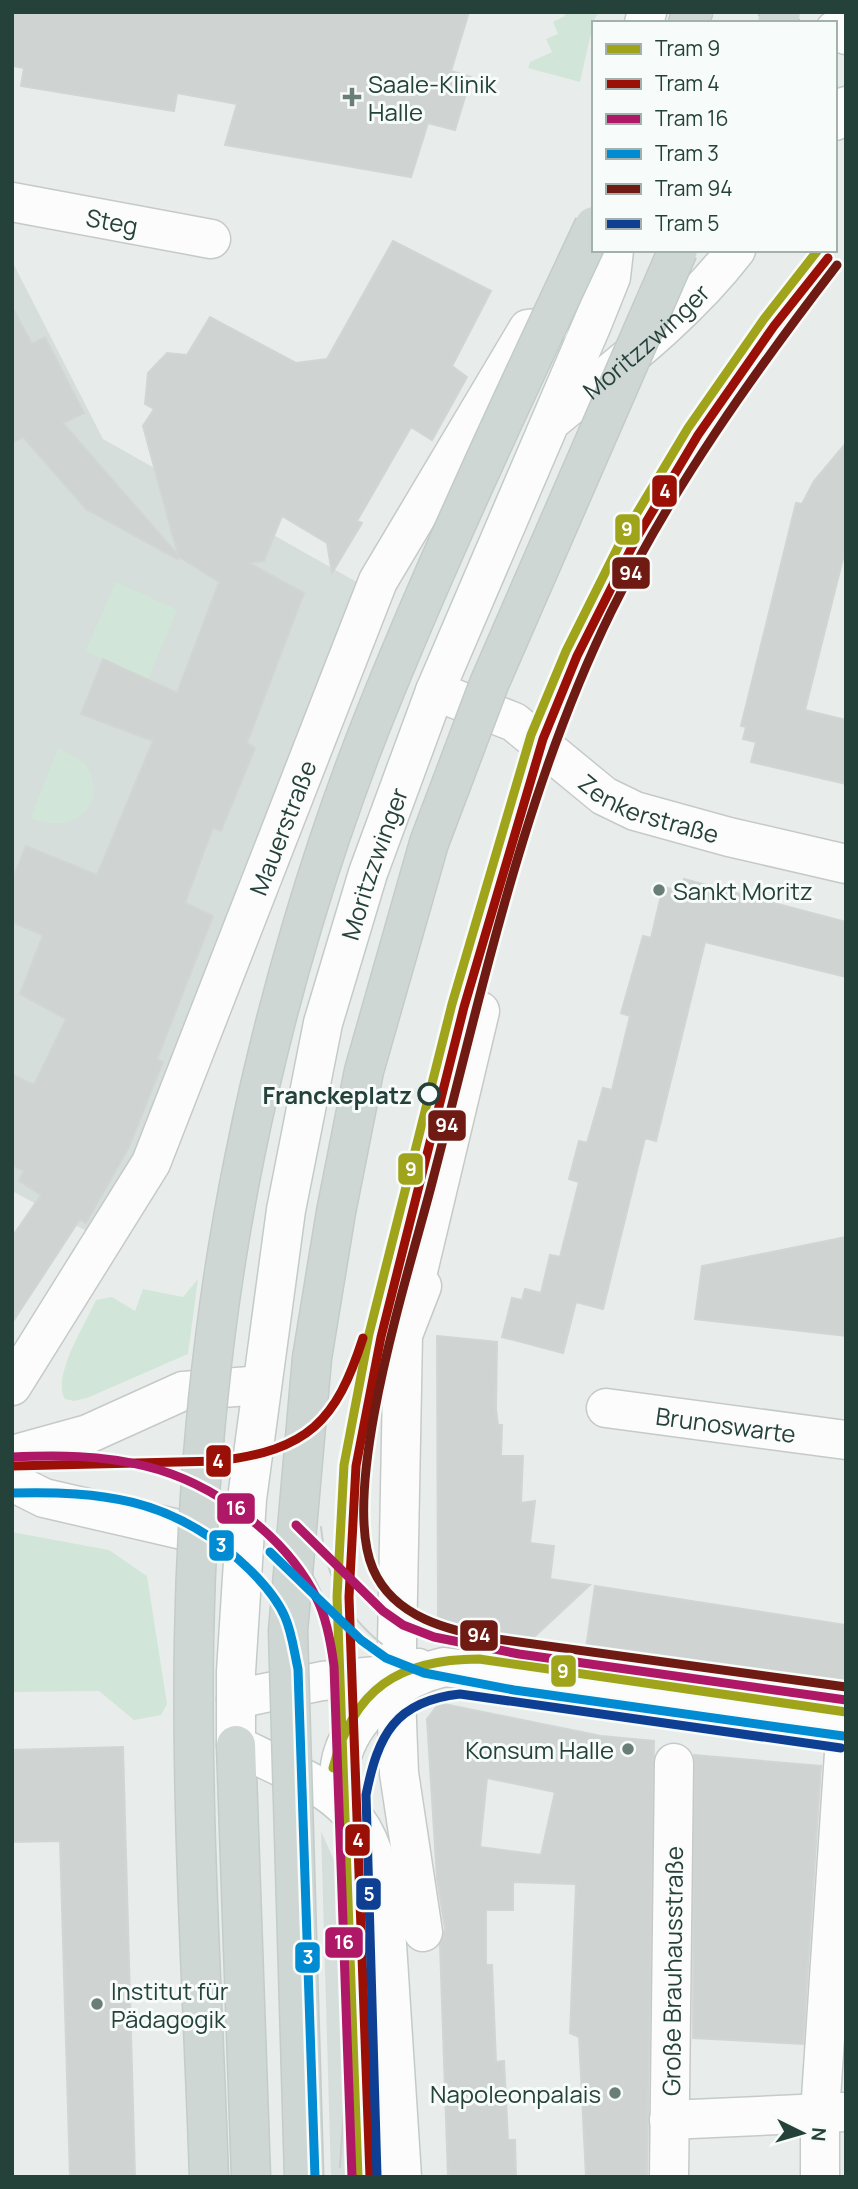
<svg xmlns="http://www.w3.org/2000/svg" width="858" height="2189" viewBox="0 0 858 2189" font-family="Manrope,sans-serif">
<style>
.built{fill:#d6dedb}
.green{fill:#d1e6d8}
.building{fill:#cfd4d2;stroke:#d1d6d4;stroke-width:2;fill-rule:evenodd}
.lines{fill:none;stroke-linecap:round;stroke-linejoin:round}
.street-casing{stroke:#c5cac8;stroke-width:41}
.secondary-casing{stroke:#c3cbc8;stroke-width:41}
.primary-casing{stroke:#c3ccc9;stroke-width:41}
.street{stroke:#fcfcfc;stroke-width:38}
.secondary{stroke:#fcfcfc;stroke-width:38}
.primary{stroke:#cfd7d5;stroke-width:38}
.tram{stroke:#c9cdcc;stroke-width:2}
.primary-bridge-casing{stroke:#c3ccc9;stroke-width:41;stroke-linecap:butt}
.primary-bridge{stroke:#cfd7d5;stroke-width:38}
.tram-1-casing{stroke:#f7fbf9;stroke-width:14}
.tram-2-casing{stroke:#f7fbf9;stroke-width:14}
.tram-3-casing{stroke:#f7fbf9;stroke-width:14}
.tram-4-casing{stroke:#f7fbf9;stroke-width:14}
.tram-5-casing{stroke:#f7fbf9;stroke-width:14}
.tram-6-casing{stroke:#f7fbf9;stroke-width:14}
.tram-1{stroke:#9fa41a;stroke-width:9}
.tram-2{stroke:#9b1006;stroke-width:9}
.tram-3{stroke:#af1867;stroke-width:9}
.tram-4{stroke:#008bd2;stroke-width:9}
.tram-5{stroke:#6f1b14;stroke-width:9}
.tram-6{stroke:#0f3f93;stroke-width:9}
.poi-dot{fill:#697e78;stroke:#f7fbf9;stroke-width:2.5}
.stop-dot{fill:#f7fbf9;stroke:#24423a;stroke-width:3.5}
.labels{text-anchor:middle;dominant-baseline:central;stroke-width:6;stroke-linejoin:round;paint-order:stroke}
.poi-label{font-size:24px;fill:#24423a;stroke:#f7fbf9;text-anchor:start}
.street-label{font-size:24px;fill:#24423a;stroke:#f7fbf9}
.stop-label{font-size:24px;font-weight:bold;fill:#24423a;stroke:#f7fbf9;text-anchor:end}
.line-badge{stroke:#f7fbf9;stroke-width:2.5}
.badge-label{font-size:19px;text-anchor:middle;font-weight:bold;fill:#fff}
</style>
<rect width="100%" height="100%" fill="#e8edeb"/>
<!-- built -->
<path class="built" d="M12,261L103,439L362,585L147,1133L90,1233L12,1191Z
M321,1831L352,1901L360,1938L367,2177H331Z"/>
<!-- green -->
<path class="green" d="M564,12H599L594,20L580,82L528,68L530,62L552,52L546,39L558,34L553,22L565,16Z
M116,582L177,610L147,680L86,651Z
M58,748L85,763C110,807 73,835 31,818Z
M198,1279L188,1354L87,1398L74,1401L65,1399C51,1377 86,1323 96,1300L112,1297L135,1311L143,1289L183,1297Z
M12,1532L109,1550L147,1576L167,1704L161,1715L134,1720L99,1691L12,1692Z"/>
<!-- building -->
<path class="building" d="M12,12H469L451,71L471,77L455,130L428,123L411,177L225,145L237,104L177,93L174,111L21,86L24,68L12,66Z
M393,241L491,291L452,366L467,377L432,440L411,427L357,521L362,523L332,573L327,543L282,516L264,561L249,563L304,593L247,743L255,748L221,831L213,827L185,903L213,916L157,1059L163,1062L129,1147L86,1223L80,1219L12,1323V1237L41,1195L19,1181L24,1171L12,1165V1074L34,1085L66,1019L20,994L43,935L12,922V881L26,846L97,875L153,741L81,714L103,659L177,693L219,582L179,557L177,559L86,509L23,437L12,443V307L32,344L45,337L84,413L63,423L178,555L143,426L154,409L145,404L148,373L167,353L187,355L210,317L296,363L327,359Z
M846,443V547L805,710L846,720V784L751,762L756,742L743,739L746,727L741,726L796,503L802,504L814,481Z
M684,879L846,922V977L705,942L656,1141L645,1138L603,1309L576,1302L563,1353L502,1337L512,1298L522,1300L525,1289L541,1293L550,1255L560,1257L579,1182L569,1179L579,1141L587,1143L603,1088L612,1090L630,1016L621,1013L643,936L651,938L663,887L681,891Z
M846,1237V1336L695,1319L702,1266Z
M437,1336L497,1342L496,1409L498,1425H502L501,1456H523L521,1503L535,1501L530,1543L554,1546L550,1579L590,1585L532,1639L446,1629L438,1616Z
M595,1586L846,1625V1687L586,1648Z
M439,1703L601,1736L654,1741L647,2177H586L579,2037L570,2033L576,1884L513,1882V1910H486V1965H492L496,2062L504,2061L508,2140H515L516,2177H448L440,1945L445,1929L437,1879L427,1719ZM487,1778L555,1792L541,1855L480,1847Z
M123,1747L135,2177H70L60,1841L12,1842V1750Z
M694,1755L821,1766L803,2044L693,2038Z"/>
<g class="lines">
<defs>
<g id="street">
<path id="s1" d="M12,202L211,239"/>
<path id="s2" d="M435,691L514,722L604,796L635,811L729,837L846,864"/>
<path d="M422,1286L403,1335L396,1697L399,1773L423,1932"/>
<path d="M409,1309L480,1011"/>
<path id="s3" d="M12,1386L151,1163L378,581L528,329L549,327"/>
<path id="s4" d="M606,1408L846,1440"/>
<path d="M12,1455L88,1434L183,1391L262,1385"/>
<path d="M12,1482L44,1498L243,1544"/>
<path d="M236,1699L322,1681L398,1674L418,1668"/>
<path d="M337,1797C339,1783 338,1766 343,1753C357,1710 402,1677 444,1667L846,1720"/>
<path d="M669,2120L844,2112"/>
<path id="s5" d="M669,2177L674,1763"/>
<path d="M820,2177V2113L846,1723"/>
</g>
<g id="secondary">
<path d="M644,23L647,12"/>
<path d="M835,30L846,35"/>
<path d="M835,121L846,106"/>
<path id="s6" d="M555,418C618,366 685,316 736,250"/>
<path id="s7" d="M402,2177L385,1913C373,1797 329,1792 236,1745V1672L247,1499L286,1210L323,1023L368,873L435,691L593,322L611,277L614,250"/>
</g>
<path id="primary" d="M688,23L693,12
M236,1745L251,2177"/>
</defs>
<!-- street casing -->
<use href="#street" class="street-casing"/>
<!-- secondary casing -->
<use href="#secondary" class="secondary-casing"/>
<!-- primary casing -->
<use href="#primary" class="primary-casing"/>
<!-- street -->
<use href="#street" class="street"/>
<!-- secondary -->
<use href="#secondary" class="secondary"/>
<!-- primary -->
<use href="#primary" class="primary"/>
<!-- tram -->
<path class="tram" d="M68,1467C108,1467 147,1467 187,1466C285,1464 329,1446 365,1350
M321,1527C326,1577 343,1613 382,1644
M281,1528C332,1592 334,1625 341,1704
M340,2167L352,1990"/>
<defs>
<path id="primary-bridge" d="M777,23L781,12
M209,2177C203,1998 191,1818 194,1639C197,1480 213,1311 245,1155C276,1002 323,842 382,698C447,538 521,382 594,226
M304,2177L288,1631L312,1358L336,1212L364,1071L429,843L489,684L678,250"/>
</defs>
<!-- primary-bridge casing -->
<use href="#primary-bridge" class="primary-bridge-casing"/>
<!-- primary-bridge -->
<use href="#primary-bridge" class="primary-bridge"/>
<defs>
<path id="tram-1" d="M333,1768C353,1689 399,1659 479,1659L846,1712
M358,2177L337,1597L344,1465L369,1334L452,1004L531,735L566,651L625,533L688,428L764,319L818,250"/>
<path id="tram-2" d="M13,1466L218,1461C308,1450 336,1422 363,1338
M370,2177L349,1597L356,1466L381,1337L464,1007L543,739L577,656L636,539L698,435L774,326L828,258"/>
<path id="tram-3" d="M12,1457C57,1455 101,1455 145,1466C212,1482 286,1535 317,1599C327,1619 331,1643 334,1666L352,2177
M296,1525L383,1611L403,1625L434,1637L519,1654L846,1700"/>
<path id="tram-4" d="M13,1493C101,1491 169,1498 238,1559C256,1575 275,1594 285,1617C292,1633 294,1651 298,1669L315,2177
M270,1552L361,1640L386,1658L424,1673L514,1690L843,1736"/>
<path id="tram-5" d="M837,265C753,374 672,488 611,612C524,790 483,988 433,1179C411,1266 338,1489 373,1569C394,1618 450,1631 497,1639L846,1687"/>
<path id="tram-6" d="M377,2176L366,1795C378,1735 395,1701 460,1694L841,1748"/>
</defs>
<!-- tram-1 casing -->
<use href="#tram-1" class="tram-1-casing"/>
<!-- tram-2 casing -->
<use href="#tram-2" class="tram-2-casing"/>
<!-- tram-3 casing -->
<use href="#tram-3" class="tram-3-casing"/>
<!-- tram-4 casing -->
<use href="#tram-4" class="tram-4-casing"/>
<!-- tram-5 casing -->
<use href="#tram-5" class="tram-5-casing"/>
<!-- tram-6 casing -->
<use href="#tram-6" class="tram-6-casing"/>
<!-- tram-1 -->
<use href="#tram-1" class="tram-1"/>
<!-- tram-2 -->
<use href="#tram-2" class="tram-2"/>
<!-- tram-3 -->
<use href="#tram-3" class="tram-3"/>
<!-- tram-4 -->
<use href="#tram-4" class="tram-4"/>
<!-- tram-5 -->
<use href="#tram-5" class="tram-5"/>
<!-- tram-6 -->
<use href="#tram-6" class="tram-6"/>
</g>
<!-- markers -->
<g class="poi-dot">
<path d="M348.5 86.5h7v7h7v7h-7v7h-7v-7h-7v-7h7z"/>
<circle cx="659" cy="890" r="7"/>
<circle cx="628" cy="1749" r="7"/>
<circle cx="97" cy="2004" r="7"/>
<circle cx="615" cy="2093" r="7"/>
</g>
<circle class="stop-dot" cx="429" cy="1094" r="10"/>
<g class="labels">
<!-- poi labels -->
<g class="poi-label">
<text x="368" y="83">Saale-Klinik<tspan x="368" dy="28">Halle</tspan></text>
<text x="673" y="890">Sankt Moritz</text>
<text x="614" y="1749" text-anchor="end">Konsum Halle</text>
<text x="111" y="1990">Institut für<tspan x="111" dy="28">Pädagogik</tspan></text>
<text x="601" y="2093" text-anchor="end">Napoleonpalais</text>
</g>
<!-- street labels -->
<g class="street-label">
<text stroke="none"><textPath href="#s1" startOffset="102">Steg</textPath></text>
<text stroke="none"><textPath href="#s6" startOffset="119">Moritzzwinger</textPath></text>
<text stroke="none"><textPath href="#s2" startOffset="248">Zenkerstraße</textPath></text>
<text stroke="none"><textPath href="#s3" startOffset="623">Mauerstraße</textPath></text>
<text stroke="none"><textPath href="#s7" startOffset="1402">Moritzzwinger</textPath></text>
<text stroke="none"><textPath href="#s4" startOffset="121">Brunoswarte</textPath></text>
<text stroke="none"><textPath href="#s5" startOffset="206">Große Brauhausstraße</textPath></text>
</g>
<!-- stop labels -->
<g class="stop-label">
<text x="412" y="1094">Franckeplatz</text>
</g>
</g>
<g class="line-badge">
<rect x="651" y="474" width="27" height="34" rx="7" fill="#9b1006"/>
<rect x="614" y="513" width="27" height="33" rx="7" fill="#9fa41a"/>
<rect x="611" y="556" width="40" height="34" rx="7" fill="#6f1b14"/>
<rect x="427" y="1109" width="40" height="33" rx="7" fill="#6f1b14"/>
<rect x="397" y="1152" width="27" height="34" rx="7" fill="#9fa41a"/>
<rect x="205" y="1444" width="27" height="34" rx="7" fill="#9b1006"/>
<rect x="216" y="1492" width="40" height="33" rx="7" fill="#af1867"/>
<rect x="208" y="1529" width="27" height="33" rx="7" fill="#008bd2"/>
<rect x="459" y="1619" width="40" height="33" rx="7" fill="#6f1b14"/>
<rect x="550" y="1654" width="27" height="34" rx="7" fill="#9fa41a"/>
<rect x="344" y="1823" width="27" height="34" rx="7" fill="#9b1006"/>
<rect x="355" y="1877" width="27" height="34" rx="7" fill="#0f3f93"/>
<rect x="324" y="1926" width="40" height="33" rx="7" fill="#af1867"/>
<rect x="294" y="1941" width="27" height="33" rx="7" fill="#008bd2"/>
</g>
<g class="badge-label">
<text x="665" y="498">4</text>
<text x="627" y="536">9</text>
<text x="631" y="580">94</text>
<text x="447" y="1132">94</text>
<text x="411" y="1176">9</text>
<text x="218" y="1468">4</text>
<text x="236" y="1515">16</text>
<text x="221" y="1552">3</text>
<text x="479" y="1642">94</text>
<text x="563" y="1678">9</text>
<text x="358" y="1847">4</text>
<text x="369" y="1901">5</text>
<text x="344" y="1949">16</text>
<text x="308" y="1964">3</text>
</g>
<!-- border -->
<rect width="858" height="2189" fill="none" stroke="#24423a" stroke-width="28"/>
<!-- legend -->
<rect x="592" y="21" width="245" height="231" fill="#f7fbf9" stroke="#a3b1ad" stroke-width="2"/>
<rect x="606" y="44" width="35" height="10" fill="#9fa41a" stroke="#a3b1ad" stroke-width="2"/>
<text x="655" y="56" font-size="21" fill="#24423a">Tram 9</text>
<rect x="606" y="79" width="35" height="10" fill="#9b1006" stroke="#a3b1ad" stroke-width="2"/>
<text x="655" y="91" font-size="21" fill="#24423a">Tram 4</text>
<rect x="606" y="114" width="35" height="10" fill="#af1867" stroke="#a3b1ad" stroke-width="2"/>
<text x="655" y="126" font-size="21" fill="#24423a">Tram 16</text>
<rect x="606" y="149" width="35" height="10" fill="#008bd2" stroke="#a3b1ad" stroke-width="2"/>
<text x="655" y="161" font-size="21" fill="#24423a">Tram 3</text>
<rect x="606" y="184" width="35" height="10" fill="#6f1b14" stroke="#a3b1ad" stroke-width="2"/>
<text x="655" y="196" font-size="21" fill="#24423a">Tram 94</text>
<rect x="606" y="219" width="35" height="10" fill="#0f3f93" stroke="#a3b1ad" stroke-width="2"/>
<text x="655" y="231" font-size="21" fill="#24423a">Tram 5</text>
<!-- north arrow -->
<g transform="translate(802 2133) rotate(95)" stroke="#f7fbf9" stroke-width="5" paint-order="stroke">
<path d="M0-5L12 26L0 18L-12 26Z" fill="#24423a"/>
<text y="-10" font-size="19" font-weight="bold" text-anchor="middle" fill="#24423a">N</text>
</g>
</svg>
